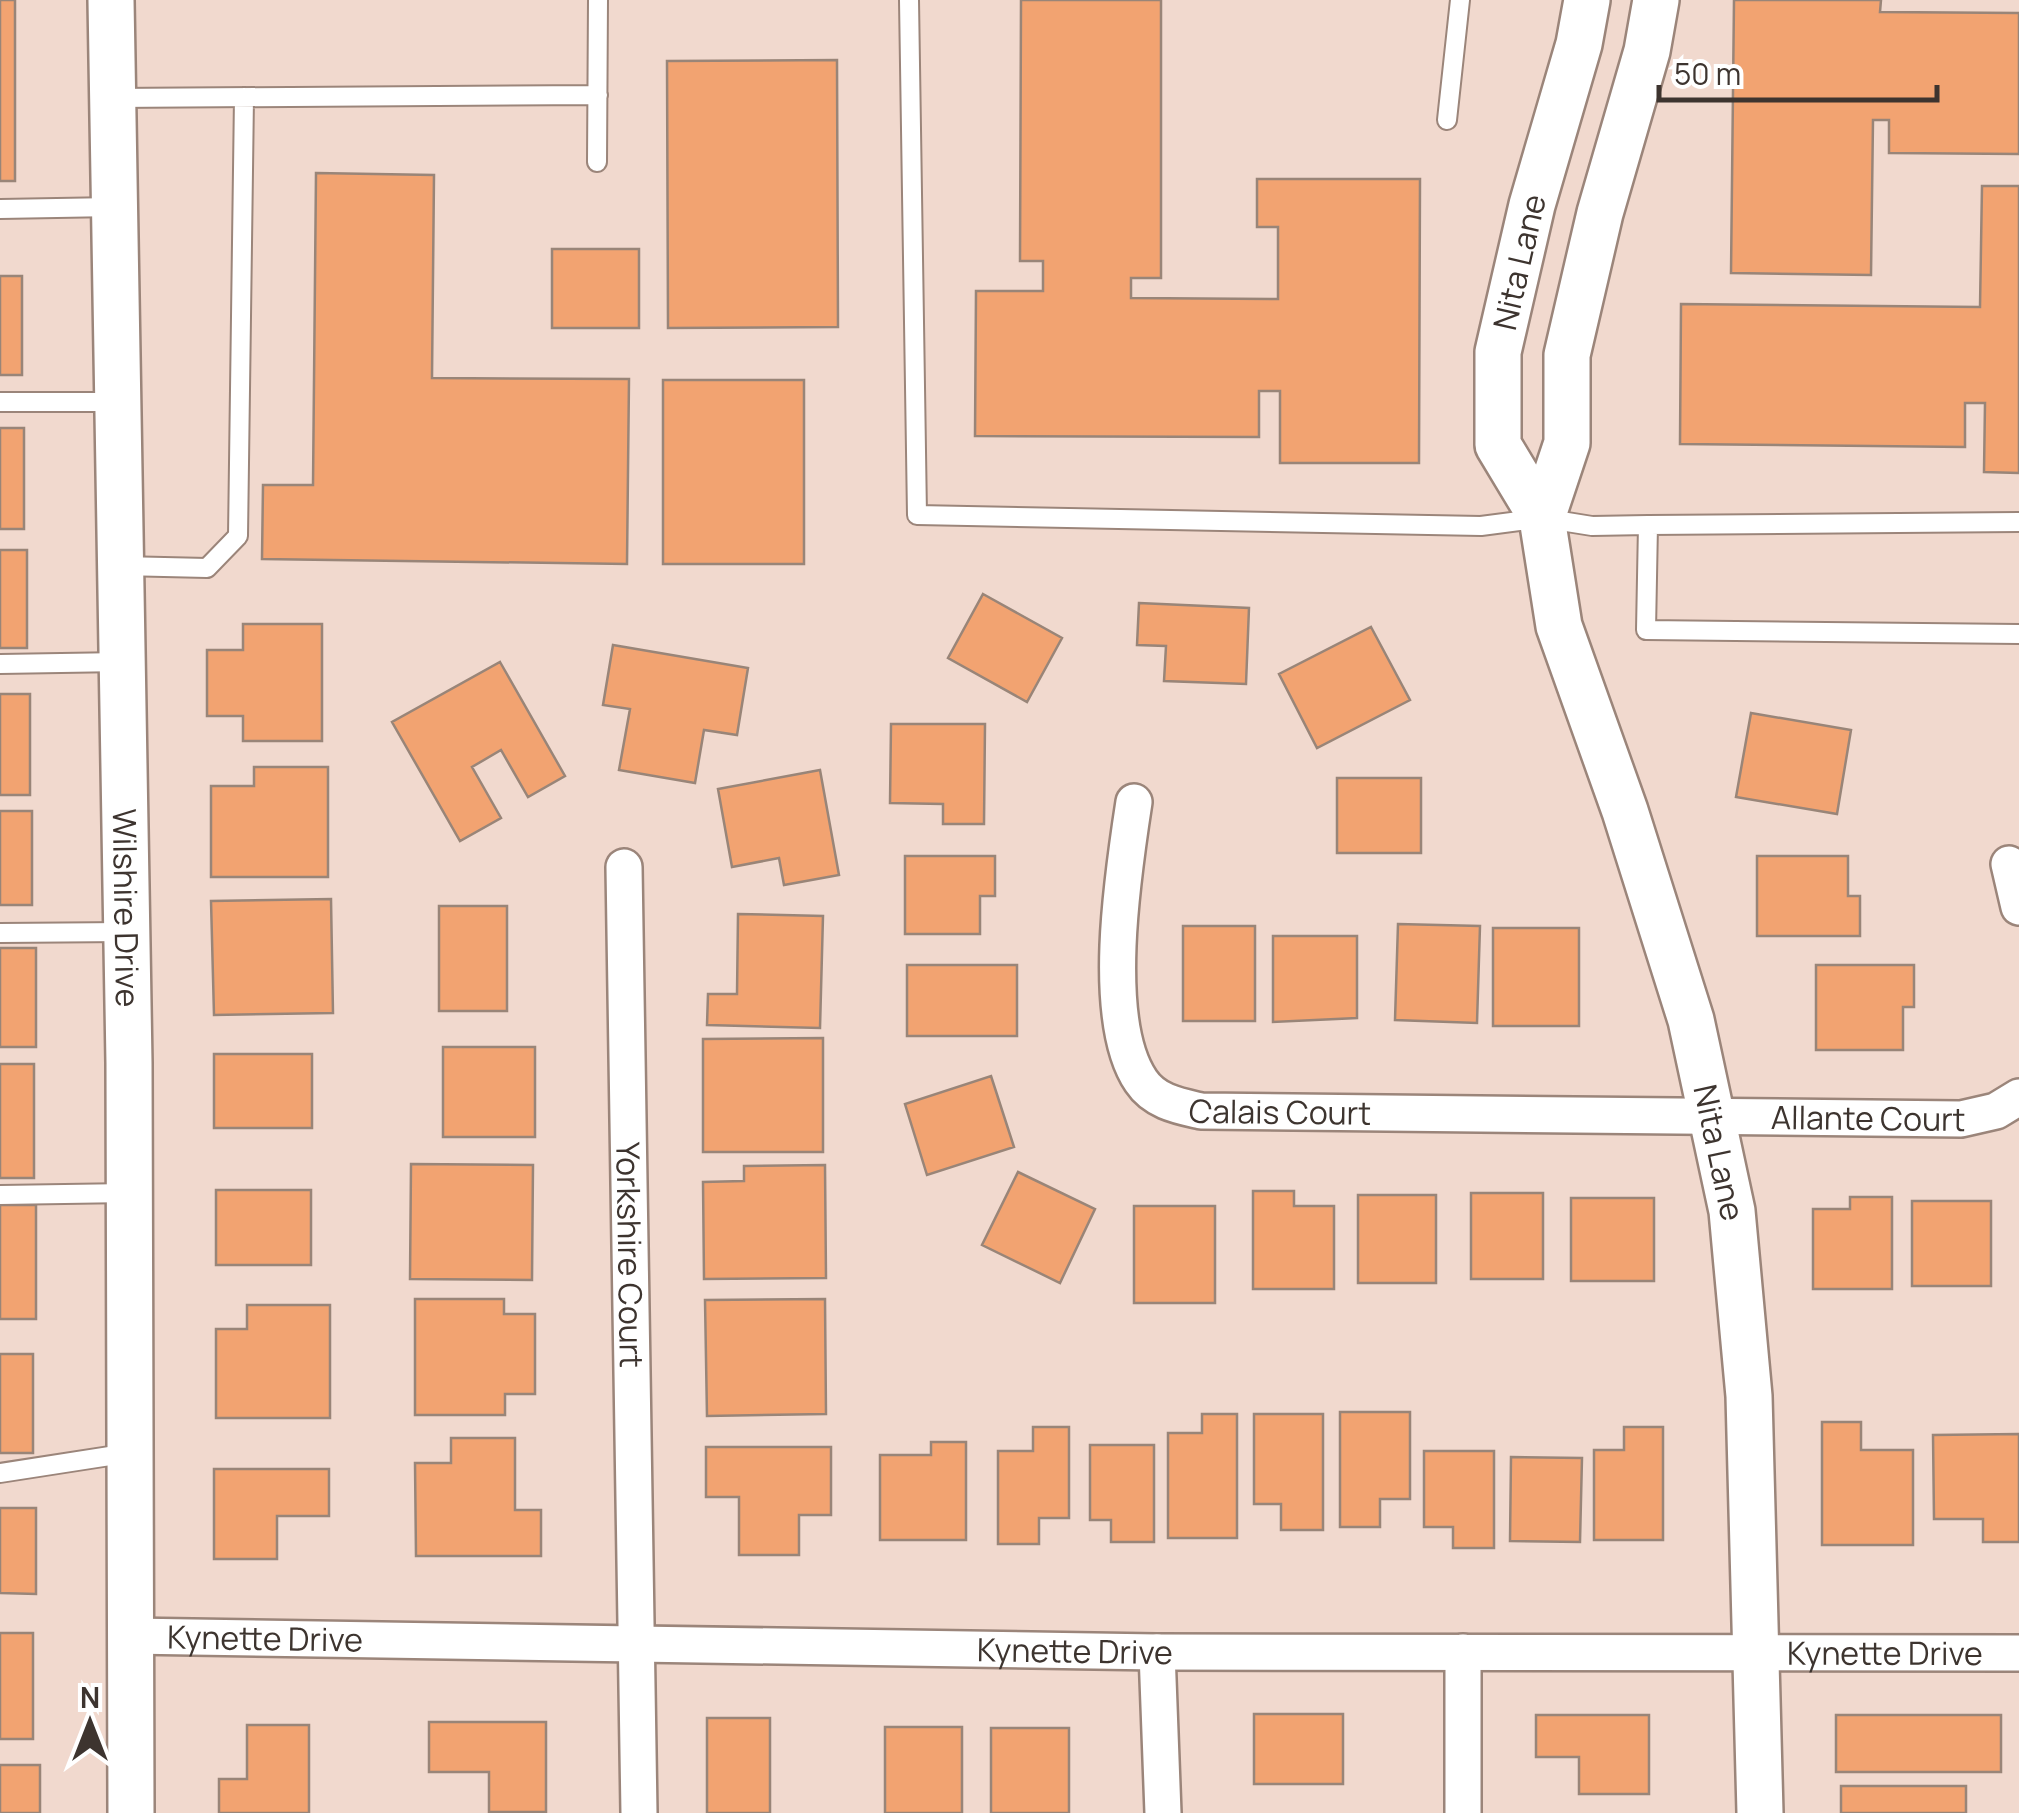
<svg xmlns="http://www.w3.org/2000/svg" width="2019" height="1813" viewBox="0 0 2019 1813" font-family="Manrope,sans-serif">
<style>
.building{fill:#f2a371;stroke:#998578;stroke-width:2.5}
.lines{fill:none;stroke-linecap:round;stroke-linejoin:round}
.service-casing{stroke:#9b857a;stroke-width:22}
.minor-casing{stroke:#9b857a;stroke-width:40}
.tertiary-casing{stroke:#9b857a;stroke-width:50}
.service{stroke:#fff;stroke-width:18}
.minor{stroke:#fff;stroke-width:35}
.tertiary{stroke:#fff;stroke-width:45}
.labels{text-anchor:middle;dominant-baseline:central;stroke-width:8;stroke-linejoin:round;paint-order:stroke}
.street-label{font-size:32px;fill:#3d342f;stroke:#fff}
</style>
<rect width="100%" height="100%" fill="#f1d9ce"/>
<!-- building -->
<path class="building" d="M0,0H15V181H0Z
M1021,0H1161V278H1131V298L1278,299V227H1257V179H1420L1419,463H1280V391H1259V437L975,436L976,291H1043V261H1020Z
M1734,0H1881L1880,12L2019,13V154L1889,153V120H1873L1871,275L1731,273Z
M837,60L838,327L668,328L667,61Z
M316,173L434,175L432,378L629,379L627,564L262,559L263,485H313Z
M1982,186H2019V473L1984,472L1985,403H1965V447L1680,444L1681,304L1980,307Z
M552,249H639V328H552Z
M0,276H22V375H0Z
M663,380H804V564H663Z
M0,428H24V529H0Z
M0,550H27V648H0Z
M983,594L1062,638L1027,702L948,658Z
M1139,603L1249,608L1246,684L1164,681L1166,646L1137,645Z
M243,624H322V741H243V716H207V650H243Z
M1371,627L1410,700L1317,748L1279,674Z
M613,645L748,668L737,735L704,730L695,783L619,770L630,709L603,705Z
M500,662L565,776L528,797L501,750L472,767L501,818L460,841L392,722Z
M0,694H30V795H0Z
M1751,713L1851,730L1837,814L1736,797Z
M891,724H985L984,824H943V804L890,803Z
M254,767H328V877H211V786H254Z
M820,770L839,875L784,885L779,858L732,867L718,789Z
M1337,778H1421V853H1337Z
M0,811H32V905H0Z
M905,856H995V896H980V934H905Z
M1757,856H1848V896H1860V936H1757Z
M331,899L333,1013L214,1015L211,901Z
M439,906H507V1011H439Z
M738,914L823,916L820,1028L707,1025L708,994H737Z
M1398,924L1480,926L1477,1023L1395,1020Z
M1183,926H1255V1021H1183Z
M1493,928H1579V1026H1493Z
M1273,936H1357V1018L1273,1022Z
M0,948H36V1047H0Z
M907,965H1017V1036H907Z
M1816,965H1914V1007H1903V1050H1816Z
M823,1038V1152H703V1039Z
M443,1047H535V1137H443Z
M214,1054H312V1128H214Z
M0,1064H34V1178H0Z
M991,1076L1014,1147L927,1175L905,1104Z
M411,1164L533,1165L532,1280L410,1279Z
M825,1165L826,1278L704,1279L703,1182L744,1181V1166Z
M1018,1172L1095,1209L1060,1283L982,1245Z
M216,1190H311V1265H216Z
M1253,1191H1294V1206H1334V1289H1253Z
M1471,1193H1543V1279H1471Z
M1358,1195H1436V1283H1358Z
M1850,1197H1892V1289H1813V1209H1850Z
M1571,1198H1654V1281H1571Z
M1912,1201H1991V1286H1912Z
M0,1205H36V1319H0Z
M1134,1206H1215V1303H1134Z
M415,1299H504V1314H535V1394H505V1415H415Z
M825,1299L826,1414L707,1416L705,1300Z
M247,1305H330V1418H216V1329H247Z
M0,1354H33V1453H0Z
M1340,1412H1410V1499H1380V1527H1340Z
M1202,1414H1237V1538H1168V1433H1202Z
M1254,1414H1323V1530H1281V1504H1254Z
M1822,1422H1861V1450H1913V1545H1822Z
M1033,1427H1069V1518H1039V1544H998V1451H1033Z
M1624,1427H1663V1540H1594V1450H1624Z
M2019,1434V1542H1983V1519H1934L1933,1435Z
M451,1438H515V1510H541V1556H416L415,1463H451Z
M931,1442H966V1540H880V1455H931Z
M1090,1445H1154V1542H1111V1520H1090Z
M706,1447H831V1515H799V1555H739V1497H706Z
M1424,1451H1494V1548H1453V1527H1424Z
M1511,1457L1582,1458L1580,1542L1510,1541Z
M214,1469H329V1516H277V1559H214Z
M0,1508H36V1594L0,1593Z
M0,1633H33V1739H0Z
M1254,1714H1343V1784H1254Z
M1536,1715H1649V1794H1579V1757H1536Z
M1836,1715H2001V1772H1836Z
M707,1718H770V1813H707Z
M429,1722H546V1812H489V1772H429Z
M247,1725H309V1813H219V1779H247Z
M885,1727H962V1813H885Z
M991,1728H1069V1813H991Z
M0,1765H40V1813H0Z
M1841,1786H1966V1813H1841Z"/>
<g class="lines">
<defs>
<path id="service" d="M909,0L917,515L1481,526L1542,518L1592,526L1648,525L1646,630L2019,634
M113,98L598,95
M1447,120L1460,0
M597,162L598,0
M0,209L114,207
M0,402H117
M1648,525L2019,522
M121,566L207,568L238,536L244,97
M0,664L122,662
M0,933L126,932
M0,1195L129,1193
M0,1473L129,1453"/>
<g id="minor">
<path id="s1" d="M1134,802C1123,873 1100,1021 1141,1081C1155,1102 1179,1106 1201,1111L1961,1119L1996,1111L2019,1097"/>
<path d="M2009,864L2019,907"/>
<path id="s2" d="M624,867L639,1813"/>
<path id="s3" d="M130,1636L1157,1652L2019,1653"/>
<path d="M1157,1652L1163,1813"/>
<path d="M1463,1652V1813"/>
</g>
<g id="tertiary">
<path id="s4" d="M111,0L129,1063L131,1813"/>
<path id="s5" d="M1587,0L1579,44L1532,205L1498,352V445L1542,518L1559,626L1625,811L1691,1020L1732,1211L1749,1396L1760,1813"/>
<path d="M1542,518L1567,443V355L1600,213L1647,51L1656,0"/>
</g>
</defs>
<!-- service casing -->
<use href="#service" class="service-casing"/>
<!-- minor casing -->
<use href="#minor" class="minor-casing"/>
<!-- tertiary casing -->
<use href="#tertiary" class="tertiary-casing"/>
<!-- service -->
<use href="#service" class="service"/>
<!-- minor -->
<use href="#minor" class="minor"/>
<!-- tertiary -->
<use href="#tertiary" class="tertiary"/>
</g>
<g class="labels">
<!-- street labels -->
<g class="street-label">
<text transform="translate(1519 262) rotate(-77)">Nita Lane</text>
<text stroke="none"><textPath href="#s4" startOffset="908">Wilshire Drive</textPath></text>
<text stroke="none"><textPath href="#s1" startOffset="432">Calais Court</textPath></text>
<text stroke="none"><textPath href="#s1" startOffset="1020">Allante Court</textPath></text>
<text stroke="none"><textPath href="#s5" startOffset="1202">Nita Lane</textPath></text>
<text stroke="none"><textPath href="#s2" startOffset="388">Yorkshire Court</textPath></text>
<text stroke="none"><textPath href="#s3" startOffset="135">Kynette Drive</textPath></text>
<text stroke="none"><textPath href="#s3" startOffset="945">Kynette Drive</textPath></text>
<text stroke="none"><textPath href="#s3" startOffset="1755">Kynette Drive</textPath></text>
</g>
</g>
<!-- north arrow -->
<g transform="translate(90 1723)" stroke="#ffffff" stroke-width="8" paint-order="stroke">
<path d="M0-8L18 38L0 25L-18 38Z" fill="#3d342f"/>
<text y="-15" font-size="28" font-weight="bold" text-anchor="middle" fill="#3d342f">N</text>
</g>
<!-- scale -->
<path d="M1659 85v15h278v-15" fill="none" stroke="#3d342f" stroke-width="5"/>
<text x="1674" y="85" font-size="30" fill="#3d342f" stroke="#ffffff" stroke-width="8" paint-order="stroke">50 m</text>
</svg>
